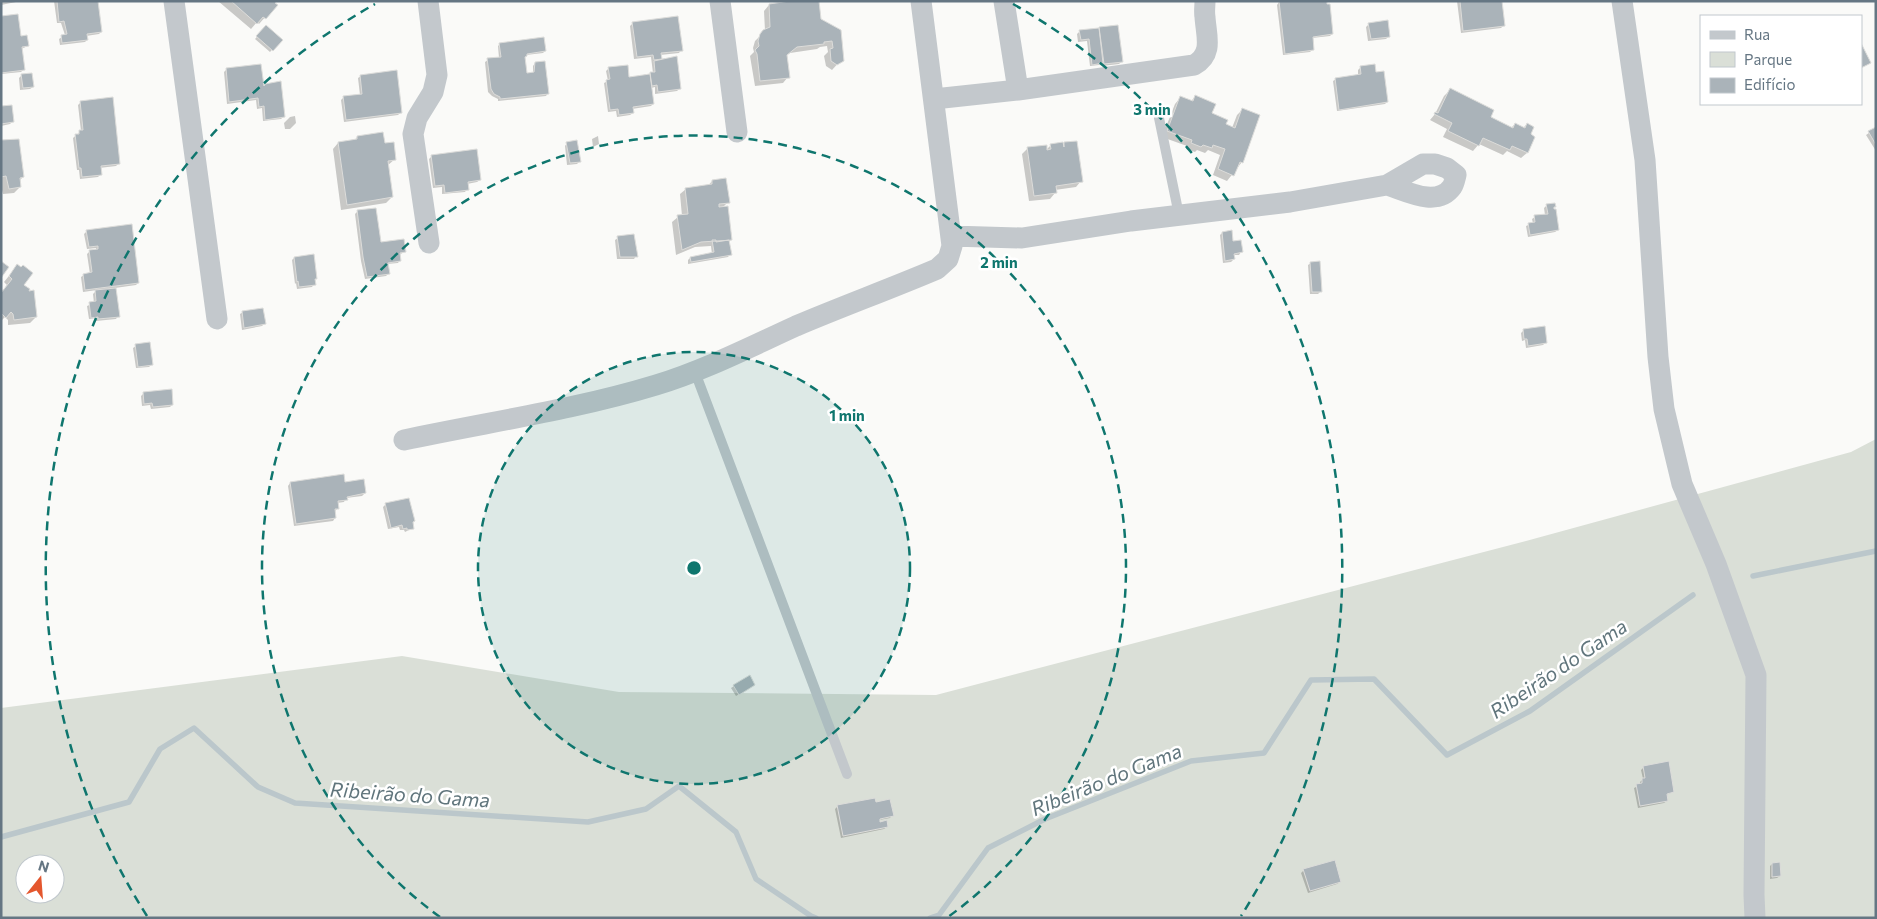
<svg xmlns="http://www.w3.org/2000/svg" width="1877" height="919" viewBox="0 0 1877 919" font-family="Commissioner,sans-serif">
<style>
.green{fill:#dadfd7;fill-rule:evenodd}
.shadow{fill:#0003}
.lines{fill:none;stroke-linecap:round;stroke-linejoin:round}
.stream{stroke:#bbc7cb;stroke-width:5.5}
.building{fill:#aab3b9;stroke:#dcdcda}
.lane{stroke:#c3c8cc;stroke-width:10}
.street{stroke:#c3c8cc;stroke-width:21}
.ring{fill:none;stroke:#0f766e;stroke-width:2.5;stroke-dasharray:9 6}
.labels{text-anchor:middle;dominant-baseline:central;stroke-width:5;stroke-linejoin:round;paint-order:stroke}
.water-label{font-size:20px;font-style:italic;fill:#60757c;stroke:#fff}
.centre{fill:#0f766e;stroke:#fff;stroke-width:2.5}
.ring-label{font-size:15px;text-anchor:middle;font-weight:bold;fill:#0f766e;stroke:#fff;stroke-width:5;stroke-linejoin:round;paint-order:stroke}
</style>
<rect width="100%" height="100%" fill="#fafaf8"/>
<!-- green -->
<path class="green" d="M1876,439V918H1V708L402,656L619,692L936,695L1526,541L1851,452ZM25,864H55V894H25Z"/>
<!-- shadow -->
<path class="shadow" d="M1,1H21L1,5Z
M54,1H97L101,32L99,34L86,36L87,40L85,42L60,45L59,39L65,35L61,23H57Z
M218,1H275L273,3L276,5L259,24L257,22L251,29Z
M1457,1H1501L1504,25L1501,28L1461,33Z
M1279,2L1332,34L1330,36L1312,38L1313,49L1310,52L1283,55L1277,5Z
M769,5L820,20L843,58L832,70L826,66L824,56L828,52L827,46L820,47L817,49L790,53L786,56L788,77L783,83L755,86L750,56L754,52L753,48L755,41L765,31L764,11Z
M1,17L28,46L21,49L24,69L21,72L1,74Z
M633,23L681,50L679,53L660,55L661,59L676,57L680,88L677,91L655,94V87L651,88L653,104L651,106L632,109L633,113L630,115L617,117L616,111L608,112L604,83L608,81L606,71L609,68L628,78L653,73L651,57L634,59L630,26Z
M1369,24L1389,36L1386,39L1368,41L1366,27Z
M1117,26L1122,61L1119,64L1102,66V63L1099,65L1090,66L1087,41L1078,42L1077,34L1080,31Z
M266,27L281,40L270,52L255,39Z
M500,44L545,51L543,53L526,55L524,58L526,74L533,73V66L535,63L548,93L546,96L498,101V99L492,96L488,92L485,62L488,60L499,58L498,46Z
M1374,66L1387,102L1385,104L1337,111L1333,81L1336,79L1358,75V70L1360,68Z
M226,70L263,88L284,116L281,119L263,121L262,108L257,109L256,100L227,104L224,72Z
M21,76L33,87L30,89L20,90L19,78Z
M361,76L401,112L398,115L344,122L341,100L343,98L360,95L358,78Z
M1450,90L1489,118L1511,128L1515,124L1523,128L1527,124L1529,135L1534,137L1527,153L1521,158L1507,151L1503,155L1479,144L1473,151L1443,137L1447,129L1430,120L1435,114L1444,96Z
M1195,97L1211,114L1232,128L1237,115L1243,109L1242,162L1227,181L1213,175L1220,155L1208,150L1205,153L1197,150L1195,152L1186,149L1187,146L1162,137L1175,104L1180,98L1190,102Z
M81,102L119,163L116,166L99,168L100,175L98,177L80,179L79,170H77L73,138L81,131L78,105Z
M1,107L12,122L10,124L1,126Z
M295,116L296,123L290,129H285L284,123L290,117Z
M1876,128V151L1866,135Z
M598,136L599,144L593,147L592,139Z
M357,137L384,144L395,159L387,166L392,197L386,203L341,210L333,149L338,143L354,141Z
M1,142L23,177L19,181L20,187L14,193L3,194L1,186Z
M1076,142L1081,181L1076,187L1055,190V193L1050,199L1029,201L1022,154L1028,148L1046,150L1051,145Z
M567,143L579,162L577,164L567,165L565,146Z
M432,156L480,180L477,182L467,184V189L465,192L442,194V187L433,188L429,159Z
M712,181L728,202L722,208L731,240L728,242L730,254L728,257L688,264V260L690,258L712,254L711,246L695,247L676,255L672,222L678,217L682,216L680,194L686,189L708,186Z
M1547,205L1552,208L1558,230L1555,232L1528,237L1526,226L1533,223L1532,219L1535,217L1545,215L1544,208Z
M357,212L379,243L404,252L399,255L400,260L398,263L387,264L389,273L386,276L365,279L361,261L355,214Z
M87,231L138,283L136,285L115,288L118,316L116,319L96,321V318L89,319L87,306L94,303L93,294L97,290L83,292L81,277L84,275L90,274L87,254L90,251L96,250V248L87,249L84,234Z
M1222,233L1241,252L1239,255H1233L1234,259L1231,262L1223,263L1220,235Z
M618,238L636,256L634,259H617L615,240Z
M313,255L315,279L314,284L312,287L297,289L296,283L295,284L292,260L294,258Z
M1311,263L1321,291L1318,294H1310L1308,265Z
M17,266L22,285L36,317L30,323L8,325V320L5,317L1,321V293L7,285L4,282Z
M243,312L264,324L262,326L242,330L240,314Z
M1524,330L1545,343L1543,345L1526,348L1525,340L1522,341L1521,333Z
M136,346L152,364L149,367L136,368L133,348Z
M144,393L172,405L170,407L151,409L150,405L142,406L141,396Z
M290,483H344L365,493L362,496L346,498L344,502L337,503L338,508L335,511V518L333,521L294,526L288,486Z
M386,504L412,523L413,528L405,532L404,530H400L399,527L388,529L383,507Z
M734,686L751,687L736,696L731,688Z
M1644,767L1673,792L1666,795L1667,801L1664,803L1638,808L1634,788L1640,785V782L1643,779L1641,770Z
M875,803L892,815L890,818L879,820V823L887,827L884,829L841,838L835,809L838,806Z
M1772,864L1780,876L1777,878L1770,879V866Z
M1304,870L1340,882L1337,884L1308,893L1301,873Z"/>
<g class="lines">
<!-- stream -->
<path class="stream" d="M1753,576L1876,551
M1,837L129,802L160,749L194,728L258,787L295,803L588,822L646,809L679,786L736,832L756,879L811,916L816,918
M930,918L939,915L988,848L1045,819L1191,761L1264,753L1311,680L1374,679L1447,755L1530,711L1693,595"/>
</g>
<!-- building -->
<path class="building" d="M57,1H98L102,32L87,34L88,40L62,43L61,35L67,34L64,21L59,22Z
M231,1H277L275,3L278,5L266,19L263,17L257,24Z
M790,1H819L821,19L841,30L844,61L837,65L831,61L830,49L833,48L832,41L824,42V44L797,47L787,55L790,78L760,81L757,54L755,50L759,46L758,41L760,34L763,30L770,27L769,4Z
M1279,1H1327V4H1330L1333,34L1313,37L1314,50L1285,54Z
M1460,1H1502L1505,26L1463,31Z
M18,14L21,36L27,35L29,46L22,47L25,70L1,73V16Z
M678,16L683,51L661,53L662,59L654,60L653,55L637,57L632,22Z
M1388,20L1390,37L1371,39L1368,23Z
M266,25L283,40L273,51L256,36Z
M1118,25L1123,62L1104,64L1099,27Z
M1099,28L1103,63L1092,65L1089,39L1081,40L1079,30Z
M544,37L546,51L527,54V56L525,57L527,73L534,72L535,62L545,61L549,94L500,99V97L494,94L491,89L487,58L501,57L499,43Z
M1861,43L1871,63L1861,68Z
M677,56L681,89L658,92L657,85L652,86L651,80L650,72H655L654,61Z
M261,64L264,86L265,84L281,81L285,117L265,120L264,106L259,107L258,98L229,102L226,68Z
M1375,64L1376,72L1384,71L1388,102L1339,110L1335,78L1361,74L1360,66Z
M628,65L629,77L650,74L654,104L633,107L634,113L619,115L618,109L610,110L606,80L610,79L608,67Z
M397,70L402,113L346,120L343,96L362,94L360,75Z
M32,73L34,87L23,88L21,74Z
M1450,88L1494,110L1491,117L1513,128L1515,123L1525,128L1527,123L1534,127L1531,134L1535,137L1528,153L1512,146L1510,150L1483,138L1479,146L1448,131L1452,123L1434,114L1435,112L1438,113Z
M1195,95L1216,104L1212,113L1228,120L1226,124L1235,128L1242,108L1260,115L1243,163L1240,162L1234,176L1218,169L1225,149L1213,145L1212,148L1203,145L1201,147L1191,143L1192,140L1167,131L1180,96L1193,101Z
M113,97L120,164L101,166L102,175L82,177L81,168H79L75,134H79V130H83L80,101Z
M12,105L14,122L1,124V106Z
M1876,127V145L1868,131Z
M383,132L385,143L394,142L396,160L388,161L393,197L347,205L338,142L357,139V136Z
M19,139L24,177L20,178L21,187L9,189L6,176L1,177V140Z
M577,140L581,162L570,163L566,142Z
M1077,141L1083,182L1056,186L1057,193L1034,196L1027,147L1047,145V150L1051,149L1050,144L1063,142L1064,147V142Z
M477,149L481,180L468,182L469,190L445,193L444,185L435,186L431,155Z
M726,178L730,203L719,204V207L728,206L732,240L701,242L682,250L677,215L688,214L685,188L712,184V180Z
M1555,203L1556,207H1554V209H1556L1559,230L1530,235L1528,223L1535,222L1534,215L1548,214L1546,204Z
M376,208L381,242L404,239L406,252L400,253L401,261L388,263L390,274L367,277L363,257L357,210Z
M132,224L139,283L85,290L83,274L92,272L89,250L98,249V246L89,247L86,230Z
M1232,230L1233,241L1241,240L1243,252L1234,254L1235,259L1225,261L1222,232Z
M634,234L638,257H620L617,236Z
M712,240H716V242L729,240L732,255L691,262L690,257L714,252Z
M314,254L317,279H315L316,285L299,287L298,281L297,282L294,257Z
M1,261L9,267L1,278Z
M1320,261L1322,292H1312L1310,262Z
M17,264L21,267L23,265L33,273L24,285L30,289L29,291L34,290L37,317L14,320L13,314L11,312L6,318L1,313V293L12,279L9,276Z
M116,288L120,317L98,319V317L91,318L89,302L96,301L95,290Z
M263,308L266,324L244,328L242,311Z
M1545,326L1547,343L1528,346L1527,339H1524L1523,329Z
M150,342L153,365L138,367L135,344Z
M172,389L173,405L153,407L152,403L144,404L143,392Z
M344,474L345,482L364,479L366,493L347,497L348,500L338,501L339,509H335L336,518L296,524L290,482Z
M409,498L415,521L413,522L414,529L407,530V528L403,529L402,525L391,528L385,503Z
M750,675L755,685L739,695L733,685Z
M1669,761L1674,792L1667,794L1668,801L1640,806L1636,784L1642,783V778H1645L1643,766Z
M875,798L876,802L890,799L894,816L880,819V822L887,820L888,827L843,836L837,805Z
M1335,860L1341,882L1310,891L1303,869Z
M1780,862L1781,876L1772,877V863Z"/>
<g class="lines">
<!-- lane -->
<path class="lane" d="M1159,118L1179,215
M695,372L847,774"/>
<!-- street -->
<path class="street" d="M174,1L217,319
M428,1L437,75L433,92L417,118L413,134L429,243
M720,1L737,132
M1004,1L1018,90
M1622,1L1645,160L1658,357L1664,409L1682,484L1716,564L1756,675L1754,895L1755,918
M934,99L1018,90L1194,65C1214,54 1206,35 1205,17C1204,12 1205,7 1205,1
M951,236L1022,238L1131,221L1290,202L1387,185L1423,164H1435L1447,168L1456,175C1455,179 1454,184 1452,187C1437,208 1406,191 1387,185
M404,440C488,422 574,410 656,385C705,370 750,347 796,326C843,306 890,289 937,269L948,259L952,246L921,1"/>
</g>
<!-- distance rings -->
<circle cx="694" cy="568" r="216" fill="#0f766e" fill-opacity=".12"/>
<g class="ring">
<circle cx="694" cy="568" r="216"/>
<path d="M440 917A432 432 0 1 1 948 917"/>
<path d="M147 916A648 648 0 0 1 375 4M1013 4A648 648 0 0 1 1241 916"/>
</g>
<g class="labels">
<!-- water labels -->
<g class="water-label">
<text transform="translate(1558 668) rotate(-34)">Ribeirão do Gama</text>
<text transform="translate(1106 779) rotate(-22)">Ribeirão do Gama</text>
<text transform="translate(410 794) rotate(4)">Ribeirão do Gama</text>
</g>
</g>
<circle cx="694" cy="568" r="8" class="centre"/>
<g class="ring-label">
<text x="1152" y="115">3 min</text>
<text x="999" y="268">2 min</text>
<text x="847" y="421">1 min</text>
</g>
<!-- border -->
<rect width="1877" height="919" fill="none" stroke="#657683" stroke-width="5"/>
<!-- legend -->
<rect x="1700" y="15" width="162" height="90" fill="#ffffff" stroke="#c1c8cd"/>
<rect x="1710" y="31" width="25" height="8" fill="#c3c8cc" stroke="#c1c8cd"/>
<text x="1744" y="40" font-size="15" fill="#657683">Rua</text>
<rect x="1710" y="52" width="25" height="15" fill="#dadfd7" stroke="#c1c8cd"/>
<text x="1744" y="65" font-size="15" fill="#657683">Parque</text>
<rect x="1710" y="78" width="25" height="15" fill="#aab3b9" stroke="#c1c8cd"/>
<text x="1744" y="90" font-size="15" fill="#657683">Edifício</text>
<!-- north arrow -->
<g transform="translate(40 879) rotate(17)"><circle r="24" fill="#ffffff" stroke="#c1c8cd"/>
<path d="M0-4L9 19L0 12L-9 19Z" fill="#e4572e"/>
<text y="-8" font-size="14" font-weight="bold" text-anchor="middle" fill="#657683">N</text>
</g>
</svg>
